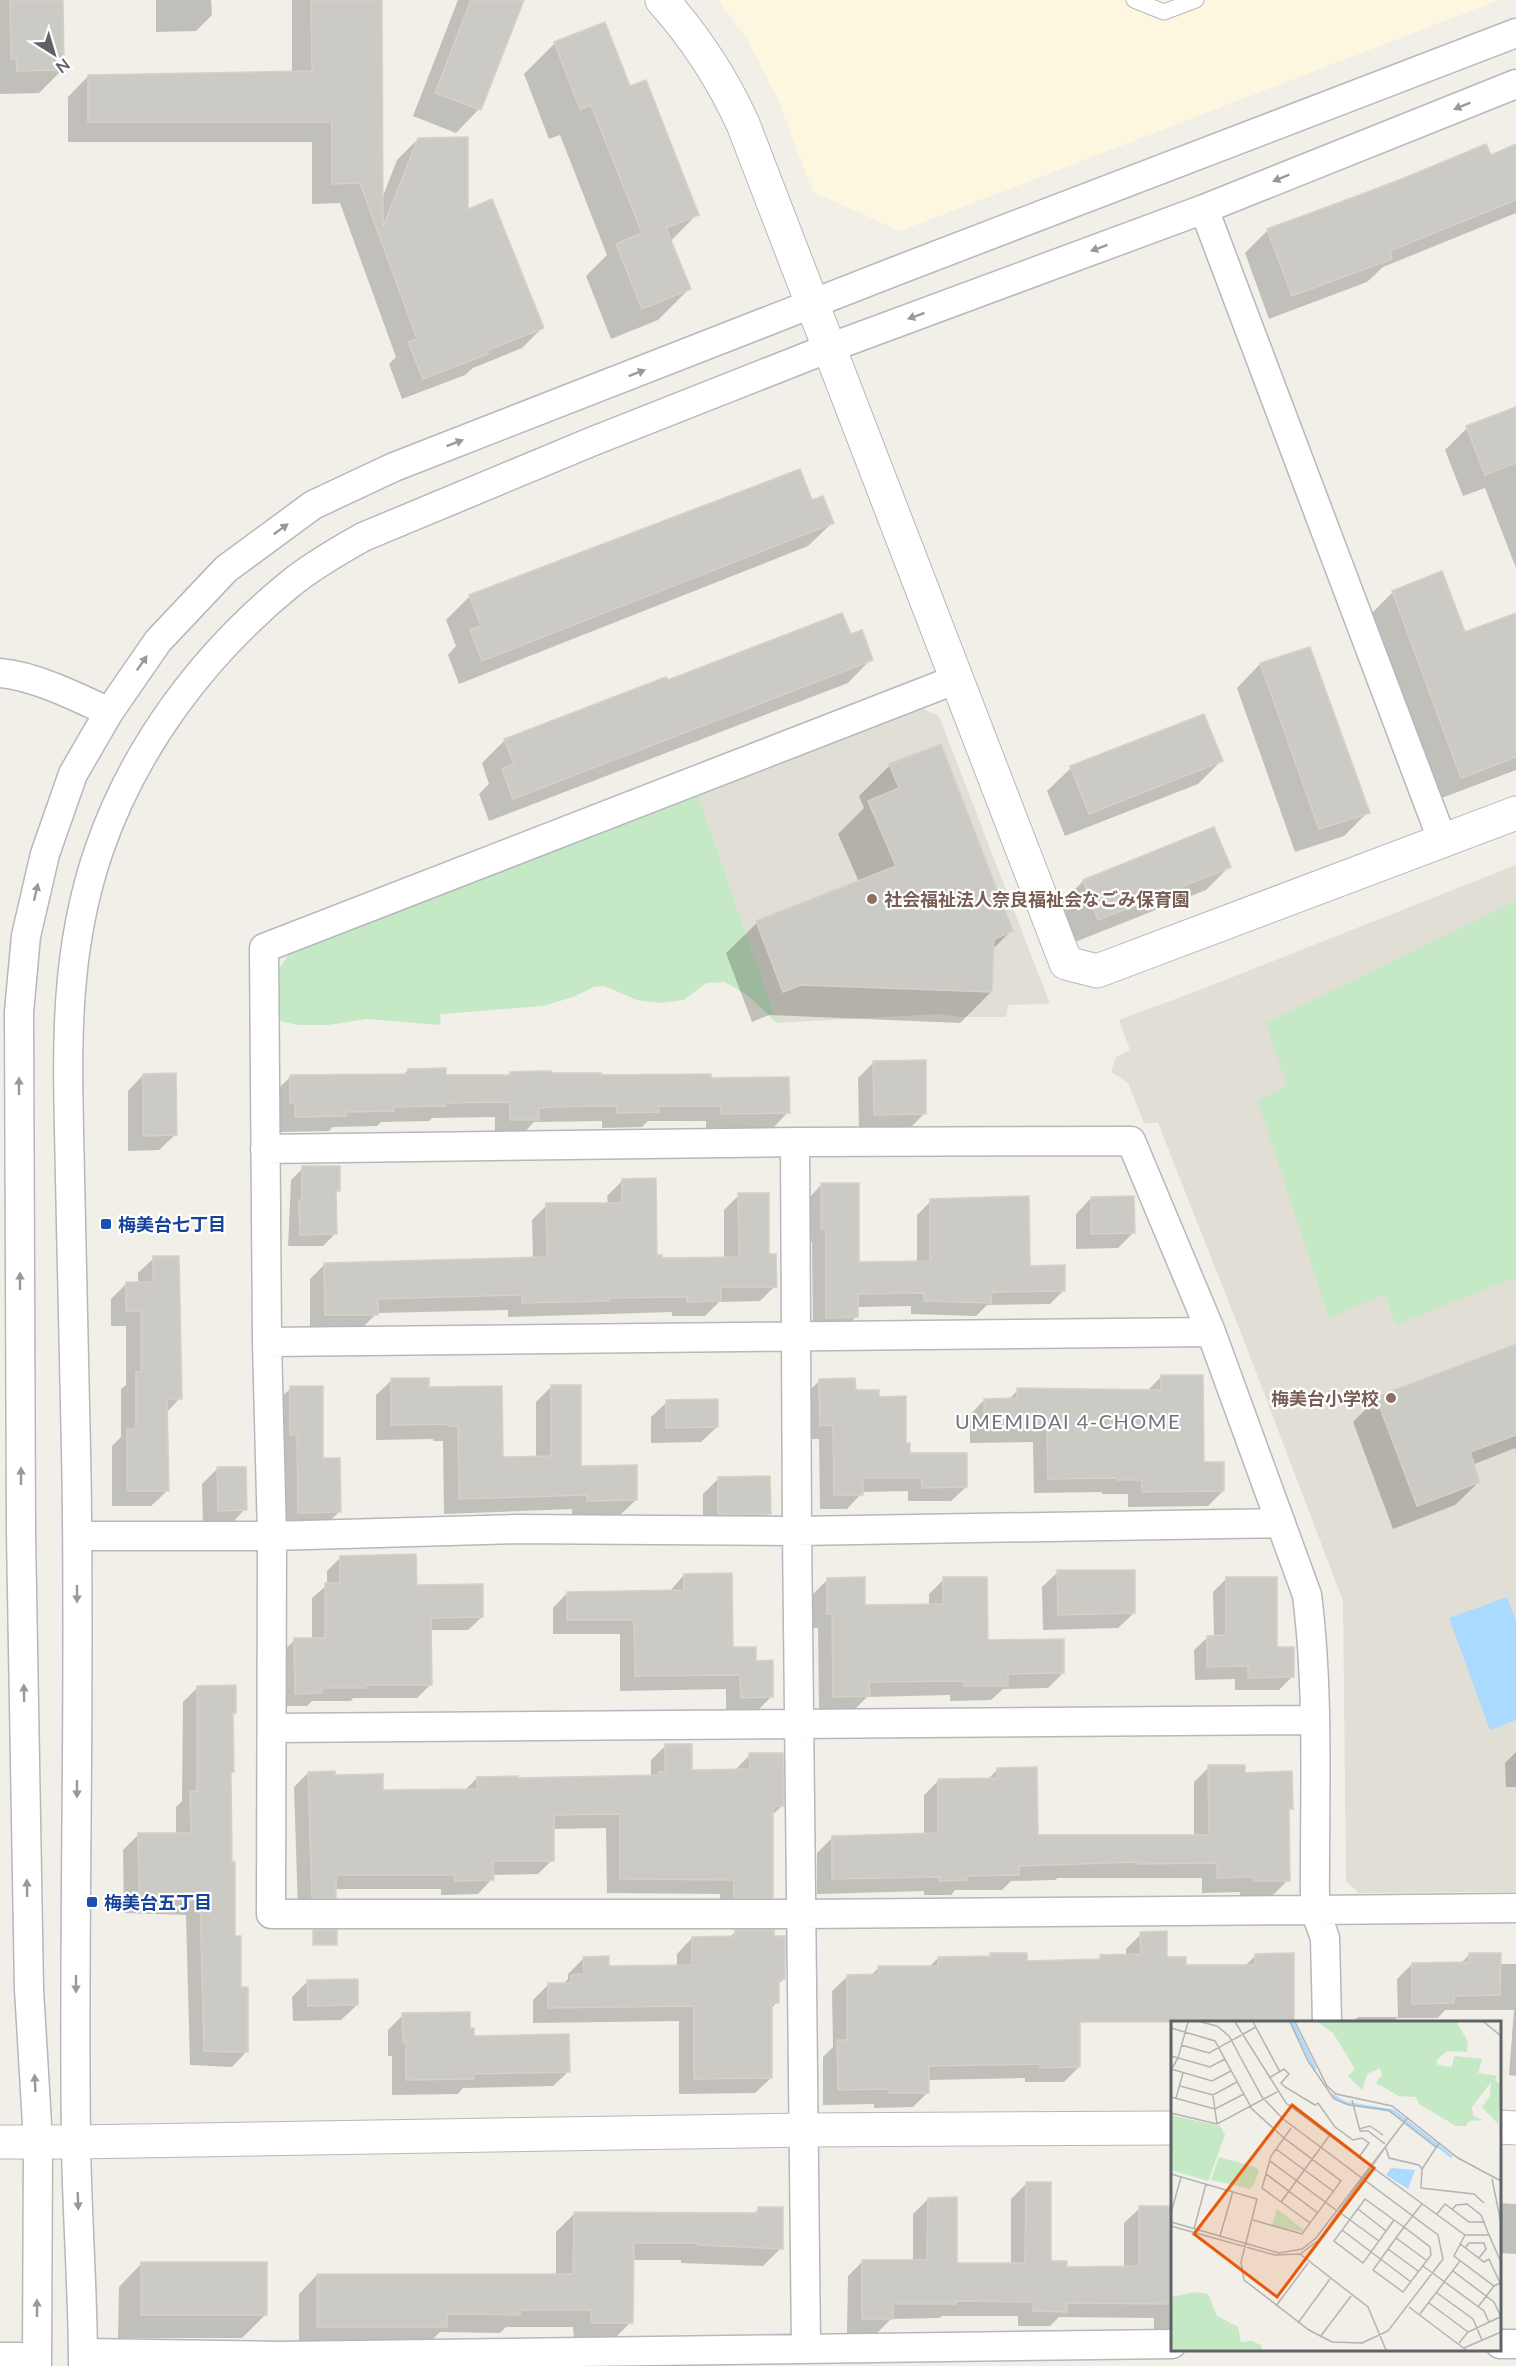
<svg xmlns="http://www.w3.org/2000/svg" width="1516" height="2366" viewBox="0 0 1516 2366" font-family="Lato,'Noto Sans JP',sans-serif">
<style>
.commercial{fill:#fef7e0}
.education{fill:#e1ded6}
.green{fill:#c5e8c5}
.water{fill:#aadaff}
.shadow{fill:#0003}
.building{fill:#cccac5;stroke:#d6d1c6;stroke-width:1.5}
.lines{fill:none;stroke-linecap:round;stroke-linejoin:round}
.service-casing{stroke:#b5b8bc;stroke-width:17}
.minor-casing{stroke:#b5b8bc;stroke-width:31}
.tertiary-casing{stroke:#b5b8bc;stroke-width:35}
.service{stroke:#fff;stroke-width:15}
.minor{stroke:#fff;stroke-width:28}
.tertiary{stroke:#fff;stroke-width:33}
.oneway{fill:#979a9d}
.education-dot{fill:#8d6e63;stroke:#fff;stroke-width:2}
.transit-dot{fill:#1a4fb4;stroke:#fff;stroke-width:2}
.labels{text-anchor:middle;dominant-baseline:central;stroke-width:4.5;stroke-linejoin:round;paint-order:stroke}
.education-label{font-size:18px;font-weight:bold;fill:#785e54;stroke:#fff;text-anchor:start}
.transit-label{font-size:18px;font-weight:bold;fill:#164399;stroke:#fff;text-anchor:start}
.neighbourhood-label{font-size:20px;letter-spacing:1.5px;fill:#70757a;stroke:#fff}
.inset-river{fill:none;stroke:#aadaff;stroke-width:3}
.inset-road{fill:none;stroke:#b3b3b1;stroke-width:1.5}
.view{fill:#e8590c;fill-opacity:0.15;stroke:#e8590c;stroke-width:3}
.inset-edge{fill:none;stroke:#5f6368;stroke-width:3}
</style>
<rect width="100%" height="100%" fill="#f1efe8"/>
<!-- commercial -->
<path class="commercial" d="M719,0H1499L900,231L813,192L778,99L748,41Z"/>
<!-- education -->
<path class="education" d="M923,709L939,716L1050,1004L1008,1005L1006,1017H960L939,1014L777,1023L698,794Z
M1516,865V1892L1359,1893L1346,1881L1343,1601L1248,1351L1158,1123H1144L1128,1083L1111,1072L1116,1057L1130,1050L1119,1020L1205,988Z"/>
<!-- green -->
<path class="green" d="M698,794L777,1023L747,995L725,982L706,983L684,1000L662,1003L637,1000L604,986L594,987L573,997L543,1006L440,1014L441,1025L366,1019L328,1025H299L280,1021L279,969L291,951Z
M1516,901V1277L1396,1325L1385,1294L1329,1318L1258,1101L1287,1085L1266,1023Z"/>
<!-- water -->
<path class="water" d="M1507,1597L1516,1621V1720L1490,1730L1449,1618Z"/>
<!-- shadow -->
<path class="shadow" d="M0,0H61L63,69L39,93L0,94Z
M156,0H211L212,15L196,31L156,32Z
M292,0H380L381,201L397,160L418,139L542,328L522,348L473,368L465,375L402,399L389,364L396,357L340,203L312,204V142H68V97L88,76L292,73Z
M458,0H522L479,109L456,133L413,116Z
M604,24L630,88L697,214L670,242L689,289L658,320L611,339L586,276L607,255L560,135L549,139L524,74L554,44Z
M1485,146L1490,156L1516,146V213L1383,267L1367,282L1269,319L1245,253L1268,230Z
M1516,408V568L1485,488L1463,496L1445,450L1467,428Z
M811,502L832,523L808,546L459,684L448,655L456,646L446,620L470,596Z
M1393,592L1464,634L1516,615V770L1439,799L1371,614Z
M850,636L871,659L848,683L489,821L479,794L489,784L482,763L505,740L667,682Z
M1309,649L1368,812L1344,836L1295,852L1237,688L1260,664Z
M1221,761L1198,784L1065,836L1047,791L1071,768Z
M890,765L1011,931L992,950L991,992L960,1023L769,1015L752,1022L726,953L757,923L859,882L838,834L864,808L859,796Z
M1214,829L1229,867L1206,890L1075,942L1060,905L1083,881Z
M874,1062L925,1113L909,1129L859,1130L858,1078Z
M408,1070L444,1077L508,1076L510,1073L710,1080L788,1112L773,1128L706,1129V1121H648L642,1127L602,1128V1121L534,1122L522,1135H495V1117L432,1118L429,1121L381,1122L377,1126L333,1127L329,1131L280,1132V1118H275V1092L290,1077L402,1076Z
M143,1075L175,1135L159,1150L128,1151V1091Z
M303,1168L339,1190L335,1194V1234L323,1246H288L291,1180Z
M623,1180L656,1257L661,1260L724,1258V1210L739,1195L767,1255L775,1286L760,1301L719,1302L705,1316H672V1312L508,1317V1310L377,1313L361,1329L310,1330V1279L325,1264L533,1259L532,1220L547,1205L608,1204L607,1196Z
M821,1185L858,1263L917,1262V1215L931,1201L1064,1290L1050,1304L987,1305L976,1316L911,1314V1306L857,1307V1316L843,1330L813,1331L812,1242H808V1199Z
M1091,1198L1133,1233L1118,1248L1076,1249V1214Z
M154,1258L180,1398L166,1413L167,1491L151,1506H112V1446L121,1437V1389L126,1385V1326H111V1299L126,1284H138V1273Z
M1516,1346V1451L1515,1448L1472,1465L1479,1482L1455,1505L1393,1529L1353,1422L1376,1399Z
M1161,1377L1202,1463L1223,1491L1208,1506L1128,1507V1494H1102V1492L1034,1493L1033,1442L970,1443V1415L984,1400H1008L1018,1390L1147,1391Z
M392,1380L427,1388L501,1458H536V1402L551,1387L580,1467L636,1500L620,1515L572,1516V1509L444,1514L443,1441H433V1439L376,1440V1395Z
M820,1380L877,1398L908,1455L966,1487L951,1501H908V1491L861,1492V1494L847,1509H820L819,1439H806V1394Z
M291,1388L339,1512L323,1527L283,1528L275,1403Z
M667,1402L717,1427L701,1442L651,1443V1417Z
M218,1468L245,1509L230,1525L203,1526L202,1484Z
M718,1479L769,1513L754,1529H703V1494Z
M341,1557L415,1586L482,1617L468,1630H430L431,1684L417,1698H353L351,1701H312L307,1706H282L281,1653L295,1640H312V1598L327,1585V1571Z
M1058,1572L1134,1613L1118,1628L1043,1630L1042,1587Z
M684,1575L732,1649L755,1662L772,1696L757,1711L726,1712V1689L620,1691V1634H553V1608L567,1593L670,1591Z
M828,1579L864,1607L929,1606V1594L944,1579L987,1641L1063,1673L1048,1688L1003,1689L991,1700L950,1701V1695L867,1697L853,1711L819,1712L818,1628H813V1594Z
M1226,1579L1276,1649L1293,1676L1279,1690H1235V1679L1195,1680L1194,1650L1208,1637H1214L1213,1592Z
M198,1687L235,1712L232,1715V1772L230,1774L234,1938L247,2051L232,2067L190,2065L186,1915L124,1913L123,1850L138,1835L176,1834V1807L182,1801L183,1702Z
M665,1746L690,1771L736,1769L750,1755L782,1806L771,1816L772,1897L757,1911H721L720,1894L607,1893L606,1828L553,1829L552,1860L538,1874L492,1875V1879L478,1894L441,1895V1889H335V1897L320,1911H298L294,1787L308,1773L334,1776L382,1792L464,1791L477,1778L517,1780L651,1777V1760Z
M1516,1752V1787H1506L1505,1763Z
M1209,1767L1244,1774L1291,1808L1288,1811V1880L1273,1895L1240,1896V1892L1202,1893V1878H1058L1055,1880L1011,1881L1002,1890H955L951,1895H924V1891L817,1894V1853L832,1838L924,1835V1795L939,1780L988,1779L998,1769L1037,1837L1194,1836V1782Z
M735,1932L784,1979L777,1985V2002L771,2009V2078L755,2093L679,2094V2021L533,2023V2000L549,1984H563L568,1979V1974L584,1958L607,1968L677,1967V1954L692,1938H729Z
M1141,1934L1166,1959L1185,1967L1245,1966L1256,1955H1292L1294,2022H1187V2018L1078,2016L1079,2067L1064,2082H1025V2078L928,2080V2092L913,2107L874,2108V2104L823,2105V2057L833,2047L832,1991L848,1976L871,1975L879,1968L929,1967L938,1958H988L991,1954L1026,1962L1097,1961L1101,1956H1126V1949Z
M1470,1954L1499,1964H1516V2076L1509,2075L1514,2010H1445L1438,2018H1396L1395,2022H1352L1358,2017H1398L1397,1979L1412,1964L1461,1963Z
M308,1981L357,2005L341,2020L293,2021L292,1997Z
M403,2015L468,2030L472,2038L568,2072L553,2086L463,2088L458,2094L392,2095V2056H388V2030Z
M1027,2183L1049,2263L1066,2268H1124V2223L1140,2208H1172V2332H1154V2318L1059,2317L1050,2326H1018V2316H942L939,2318L891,2319L876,2334H847L848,2276L863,2261H913V2214L928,2199L956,2264H1011V2199Z
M1500,2203L1516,2204V2254L1500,2253Z
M759,2209L781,2248L763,2266L681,2263V2260H632L631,2322L613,2340H574L573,2327H506L500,2333L440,2332L427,2345L299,2344V2294L317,2275L556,2276V2232L574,2214H753Z
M142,2263L265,2315L242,2338H118L119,2287Z"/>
<!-- building -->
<path class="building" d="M10,0H63L64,70L17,71L16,59H11Z
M311,0H382L383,227L418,138L468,137V209L492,199L544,328L486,351L488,354L423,379L408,342L417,339L360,183L332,184V122H88V75L312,71Z
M471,0H524L481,110L435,93Z
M605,22L630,86L646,80L699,215L666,228L691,289L642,309L616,244L642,233L591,105L580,109L554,42Z
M1486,144L1491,155L1516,144V200L1390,251L1392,259L1292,296L1267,229L1390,184Z
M1516,407V463L1485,475L1466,426Z
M800,469L812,500L823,496L834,523L482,661L470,630L481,626L469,595Z
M1442,571L1465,632L1516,613V757L1461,778L1392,591Z
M842,613L851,634L862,630L873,660L513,799L502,769L514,764L504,739L666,677L668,680Z
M1310,647L1370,813L1319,829L1260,663Z
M1204,714L1223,761L1089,814L1070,766Z
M941,744L1013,931L994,939L992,992L801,985L783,992L756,921L896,866L868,801L899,788L889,764Z
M1214,827L1231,867L1098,920L1083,880Z
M926,1060V1114L874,1115L873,1061Z
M446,1068V1075H510V1072L538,1071H551V1073H601V1075L711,1074V1078L789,1077L790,1113L721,1114V1106H659V1112L617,1113V1106L551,1107L539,1108V1120H510V1102L446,1103V1106L394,1107V1111L346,1112V1116L295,1117V1103H290V1075L408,1074V1069Z
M176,1073L177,1135L143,1136V1074Z
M302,1166H340V1191H336L337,1234L300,1235L299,1200H302Z
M656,1178L657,1255H662V1258L739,1257L738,1193H769V1254H776L777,1287H721V1301L687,1302V1297L610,1298V1301L522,1303V1295L378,1299V1315H325L324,1263L547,1257L546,1203H622V1179Z
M821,1183H859V1262L930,1261V1199L1029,1196L1030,1266L1065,1265V1291L992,1292L991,1303L924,1301V1293L858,1294V1317L826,1318V1229H821Z
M1134,1196L1135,1233L1091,1234V1197Z
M153,1256H179L182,1399H167L169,1491H127V1429H136V1372H141V1311H126V1282H153Z
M1516,1344V1435L1470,1452L1480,1482L1417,1506L1376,1397Z
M1161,1375H1203L1204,1462H1224V1491L1142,1492V1480H1117L1116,1478L1048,1479L1047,1428H984V1399L1017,1398V1388L1161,1390Z
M391,1378H429V1387L502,1386L503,1457L551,1456V1385H581V1466L637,1465V1500L587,1501V1495L459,1499L458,1426H448V1424L391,1425Z
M855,1378L856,1390H879V1397L906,1396V1443H910V1453H967V1487L922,1488L921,1478H863V1495H834L833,1425L820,1426L819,1379Z
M290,1386H323V1458H340L341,1512L298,1513L297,1435H290Z
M718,1399V1427L666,1428V1400Z
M217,1467H246L247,1510L218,1511Z
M770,1476L771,1514H718V1477Z
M416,1554L417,1585L483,1584V1617L431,1618L432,1685H366V1688H322V1693L295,1694L294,1638H325V1583H340V1556Z
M1057,1570H1135V1613L1058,1615Z
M732,1573L733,1647H756V1661L773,1660V1697L741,1698L740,1675L635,1676L634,1620H567V1592L684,1590V1574Z
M865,1577V1605L943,1604V1577H987L988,1640L1064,1639V1673L1008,1674V1686H964V1681L869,1682L870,1696L833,1697L832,1614H827V1578Z
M1226,1577H1277V1647H1294V1677L1248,1678V1666L1207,1667V1636L1226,1635Z
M236,1685V1713H233L234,1772H231L232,1862H235V1936H241V1987H248V2052H223L204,2051L200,1900L139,1899L138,1833H191L190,1791H197V1686Z
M665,1744H692V1770L750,1769L749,1753H783L784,1806H773V1898H734V1880L620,1879V1814L554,1815V1861H493L494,1880L455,1881V1875H336V1898H312L308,1772L335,1771V1775L383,1774V1790L477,1789V1777L518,1776V1778L659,1775V1772H665Z
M1208,1765H1245V1773L1292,1771L1293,1809H1289L1290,1881H1254V1877L1217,1878V1863L1137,1864V1862L1019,1866V1875L967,1876V1880L939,1881V1877L832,1879V1836L938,1833V1779L997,1778V1768L1037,1767L1038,1835H1209Z
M313,1930H337V1945H313Z
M735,1930H774V1936H785V1979H779V2003H772V2078L694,2079V2006L548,2008V1983H571V1975L584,1974L583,1957L609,1956V1966L692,1965V1937L735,1936Z
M1167,1931V1957H1186V1965H1255V1954L1294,1953V2022H1080V2067L1040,2068V2064L929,2066V2093H889V2089L838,2090L837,2040H847V1975L879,1974L878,1966H938V1957L991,1956L990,1953H1027V1961L1101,1959L1100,1955L1141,1954L1140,1932Z
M1469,1953H1501L1500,1995L1454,1996V2003L1412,2004V1963L1469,1962Z
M358,1979V2005L308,2006L307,1980Z
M470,2012V2028H474V2036L569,2034L570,2072L474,2074V2079L406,2080V2041L403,2042L402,2013Z
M1026,2182H1051V2261H1067V2267L1139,2266V2206H1173V2304L1067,2303V2312L1033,2311V2302L956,2301V2304H893V2319H862V2260H927L928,2198L957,2197V2263H1025Z
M758,2207H783V2249L698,2245V2243H634L633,2323H591V2310H520V2315L447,2314V2327H317V2274H573L574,2212L758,2213Z
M141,2262H267V2315H141Z"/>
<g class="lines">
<defs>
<path id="service" d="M1134,0L1164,12L1196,0"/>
<path id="minor" d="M1204,209L1443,842
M0,673C35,676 77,697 109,712
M957,679L264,948L267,1342L272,1536L271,1914H801L1315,1910L1325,1938L1327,2022
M795,1142L797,1531L806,2348
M265,1149L795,1142L1131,1141L1211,1332L1307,1595C1320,1698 1314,1805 1315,1910L1516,1908
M267,1342L1211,1332
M78,1536H272L515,1529L797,1531L1281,1523
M273,1728L1314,1720
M1500,2344H1516
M83,2353L281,2356L1172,2344
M0,2357H37
M37,2366L38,2141L29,1989L21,1534L19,1012L26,936L45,854L73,774L109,712L158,641L226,569L313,505L394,467L901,269L1516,33
M83,2366C83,2291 77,2217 76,2142C73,1912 81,1681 76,1450C74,1360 72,1269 70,1178C68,1063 61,961 99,850C135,746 204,654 290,584C312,566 338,551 363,537L591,442L829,348L1204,209L1516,84"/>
<path id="tertiary" d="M662,0C696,38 722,78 743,124L1066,963L1097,971L1516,813
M1500,2127L1516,2128
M0,2142H76L803,2130L1172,2128"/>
</defs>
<!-- service casing -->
<use href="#service" class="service-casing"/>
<!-- minor casing -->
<use href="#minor" class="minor-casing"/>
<!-- tertiary casing -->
<use href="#tertiary" class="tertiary-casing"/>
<!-- service -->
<use href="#service" class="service"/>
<!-- minor -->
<use href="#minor" class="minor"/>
<!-- tertiary -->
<use href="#tertiary" class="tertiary"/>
</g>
<!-- one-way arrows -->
<defs><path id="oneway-solid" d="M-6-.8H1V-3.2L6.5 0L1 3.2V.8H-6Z" transform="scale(1.5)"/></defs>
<g class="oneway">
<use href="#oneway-solid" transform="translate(1462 106) rotate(158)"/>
<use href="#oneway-solid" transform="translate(1281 178) rotate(158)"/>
<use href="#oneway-solid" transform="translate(1099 248) rotate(160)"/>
<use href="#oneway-solid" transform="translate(916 316) rotate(160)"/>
<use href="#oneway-solid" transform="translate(637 373) rotate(-21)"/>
<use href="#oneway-solid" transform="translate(455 443) rotate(-21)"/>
<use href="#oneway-solid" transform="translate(281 529) rotate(-36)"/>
<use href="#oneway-solid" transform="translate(142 663) rotate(-55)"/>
<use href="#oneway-solid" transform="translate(36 892) rotate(-77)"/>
<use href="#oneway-solid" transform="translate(19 1086) rotate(-90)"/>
<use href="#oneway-solid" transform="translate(20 1281) rotate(-90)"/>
<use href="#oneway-solid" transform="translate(21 1476) rotate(-90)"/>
<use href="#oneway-solid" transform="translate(77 1594) rotate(90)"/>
<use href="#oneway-solid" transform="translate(24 1693) rotate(-91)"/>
<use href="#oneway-solid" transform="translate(77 1789) rotate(90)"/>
<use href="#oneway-solid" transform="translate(27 1888) rotate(-91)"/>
<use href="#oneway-solid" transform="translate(76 1984) rotate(90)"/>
<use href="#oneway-solid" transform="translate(35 2083) rotate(-93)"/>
<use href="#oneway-solid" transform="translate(78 2201) rotate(88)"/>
<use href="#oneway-solid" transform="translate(37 2308) rotate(-90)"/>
</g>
<!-- markers -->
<g class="education-dot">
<circle cx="872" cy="899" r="6"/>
<circle cx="1391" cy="1398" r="6"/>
</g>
<g class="transit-dot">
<rect x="100" y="1218" width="12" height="12" rx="3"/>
<rect x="86" y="1896" width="12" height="12" rx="3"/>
</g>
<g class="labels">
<!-- education labels -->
<g class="education-label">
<text x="884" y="899">社会福祉法人奈良福祉会なごみ保育園</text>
<text x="1379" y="1398" text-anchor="end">梅美台小学校</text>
</g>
<!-- transit labels -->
<g class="transit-label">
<text x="118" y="1224">梅美台七丁目</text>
<text x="104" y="1902">梅美台五丁目</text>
</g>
<!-- neighbourhood labels -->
<g class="neighbourhood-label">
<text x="1068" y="1421">UMEMIDAI 4-CHOME</text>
</g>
</g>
<!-- overview -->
<g transform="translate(1171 2021)">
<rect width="330" height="330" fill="#f1efe8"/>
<path d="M147,1H286L297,21L296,31L276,30L265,40L267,44L281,46L283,35L311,38L307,52L326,55L324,59L330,64L327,103L311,86L319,75L320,61L301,86L302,95L312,99L298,100L295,105H285L248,83L245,76L228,75L205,62L211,54L209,47L196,53L191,69L177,55L184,48L162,12ZM0,94L49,105L54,114L37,160L0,149ZM48,136L84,146L88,149L83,164L79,168L40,159ZM106,188L133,209L131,211L101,204ZM25,271L37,273L46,295L67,306L70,321L81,320L90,324L91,329H0V276Z" fill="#c5e8c5"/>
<path d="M220,147L244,149L237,168L215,154Z" fill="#aadaff"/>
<path class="inset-river" d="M121,1L144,48M161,74L174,82L222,90L281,136"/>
<path class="inset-road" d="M17,1L7,37L39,46L54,38M64,1L115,82L198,144M82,1L109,51M119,1L137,40M124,1L156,65L165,73L221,85L287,137L330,160M313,1L330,15M0,7L44,20L81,88L113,117L100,135L91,167L139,202M10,24L38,32L85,6M0,35L7,37L0,49M137,40L163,78L178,84L217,89L266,127M0,48L41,60L60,50M98,57L113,48L118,53L110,62L114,66L144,84L147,82L164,106L182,119L191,117L198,122L188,136M9,65L42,74L66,61M42,75L46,103M0,76L44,88L73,73M5,77L12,52M181,79L189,110H197L214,123M0,92L46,103L106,71M188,108L199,105L212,114M268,122L251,148L250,167L303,173L313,182M215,127L218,137L248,144L251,148M105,128L162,170M99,140L165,189M201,146L294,214H318L330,241M0,153L86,178L70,241L73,259L138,309L161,321L191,322L217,310L272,238L267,214L112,98L91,76L58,15L46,5L30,1M95,153L147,192M321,158L330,202M110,181L158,115M187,188L215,210M281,189L285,184L296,183L310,194L318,214M168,191L208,220M0,192L10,156M266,193L274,183L298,201H314M82,199L131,213L170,160L113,117L120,107M223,199L192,242L163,220L194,178L223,199L233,206L259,226L260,234L232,271L202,249L217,228L233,206L243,193L251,183M0,201L108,232L131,228L145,217L237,96M0,205L104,234L129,233L148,219L218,121M23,208L35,163M171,209L240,261M294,214L283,235L323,265L329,262M49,215L62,170M225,217L255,239M288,222L313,241L318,238L330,264M294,227L298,222H313L315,228L308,237M217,228L247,250M129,233L197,286L215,329M252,245L313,290L318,301M282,250L323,281L330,296M266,272L302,298L311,319M258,282L297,311M105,285L137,242M238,286L295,329M307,286L323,265M249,293L289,240M127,302L159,258M149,316L180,275M288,322L297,311L329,296M293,327L330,311"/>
<path class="view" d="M121,84L203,147L106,276L23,213Z"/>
<rect width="330" height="330" class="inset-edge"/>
</g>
<!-- north arrow -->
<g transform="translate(54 54) rotate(143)" stroke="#ffffff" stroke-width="4.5" paint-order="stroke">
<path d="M0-4.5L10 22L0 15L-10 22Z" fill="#5f6368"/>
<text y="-9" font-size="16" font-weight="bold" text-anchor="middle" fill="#5f6368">N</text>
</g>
</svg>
